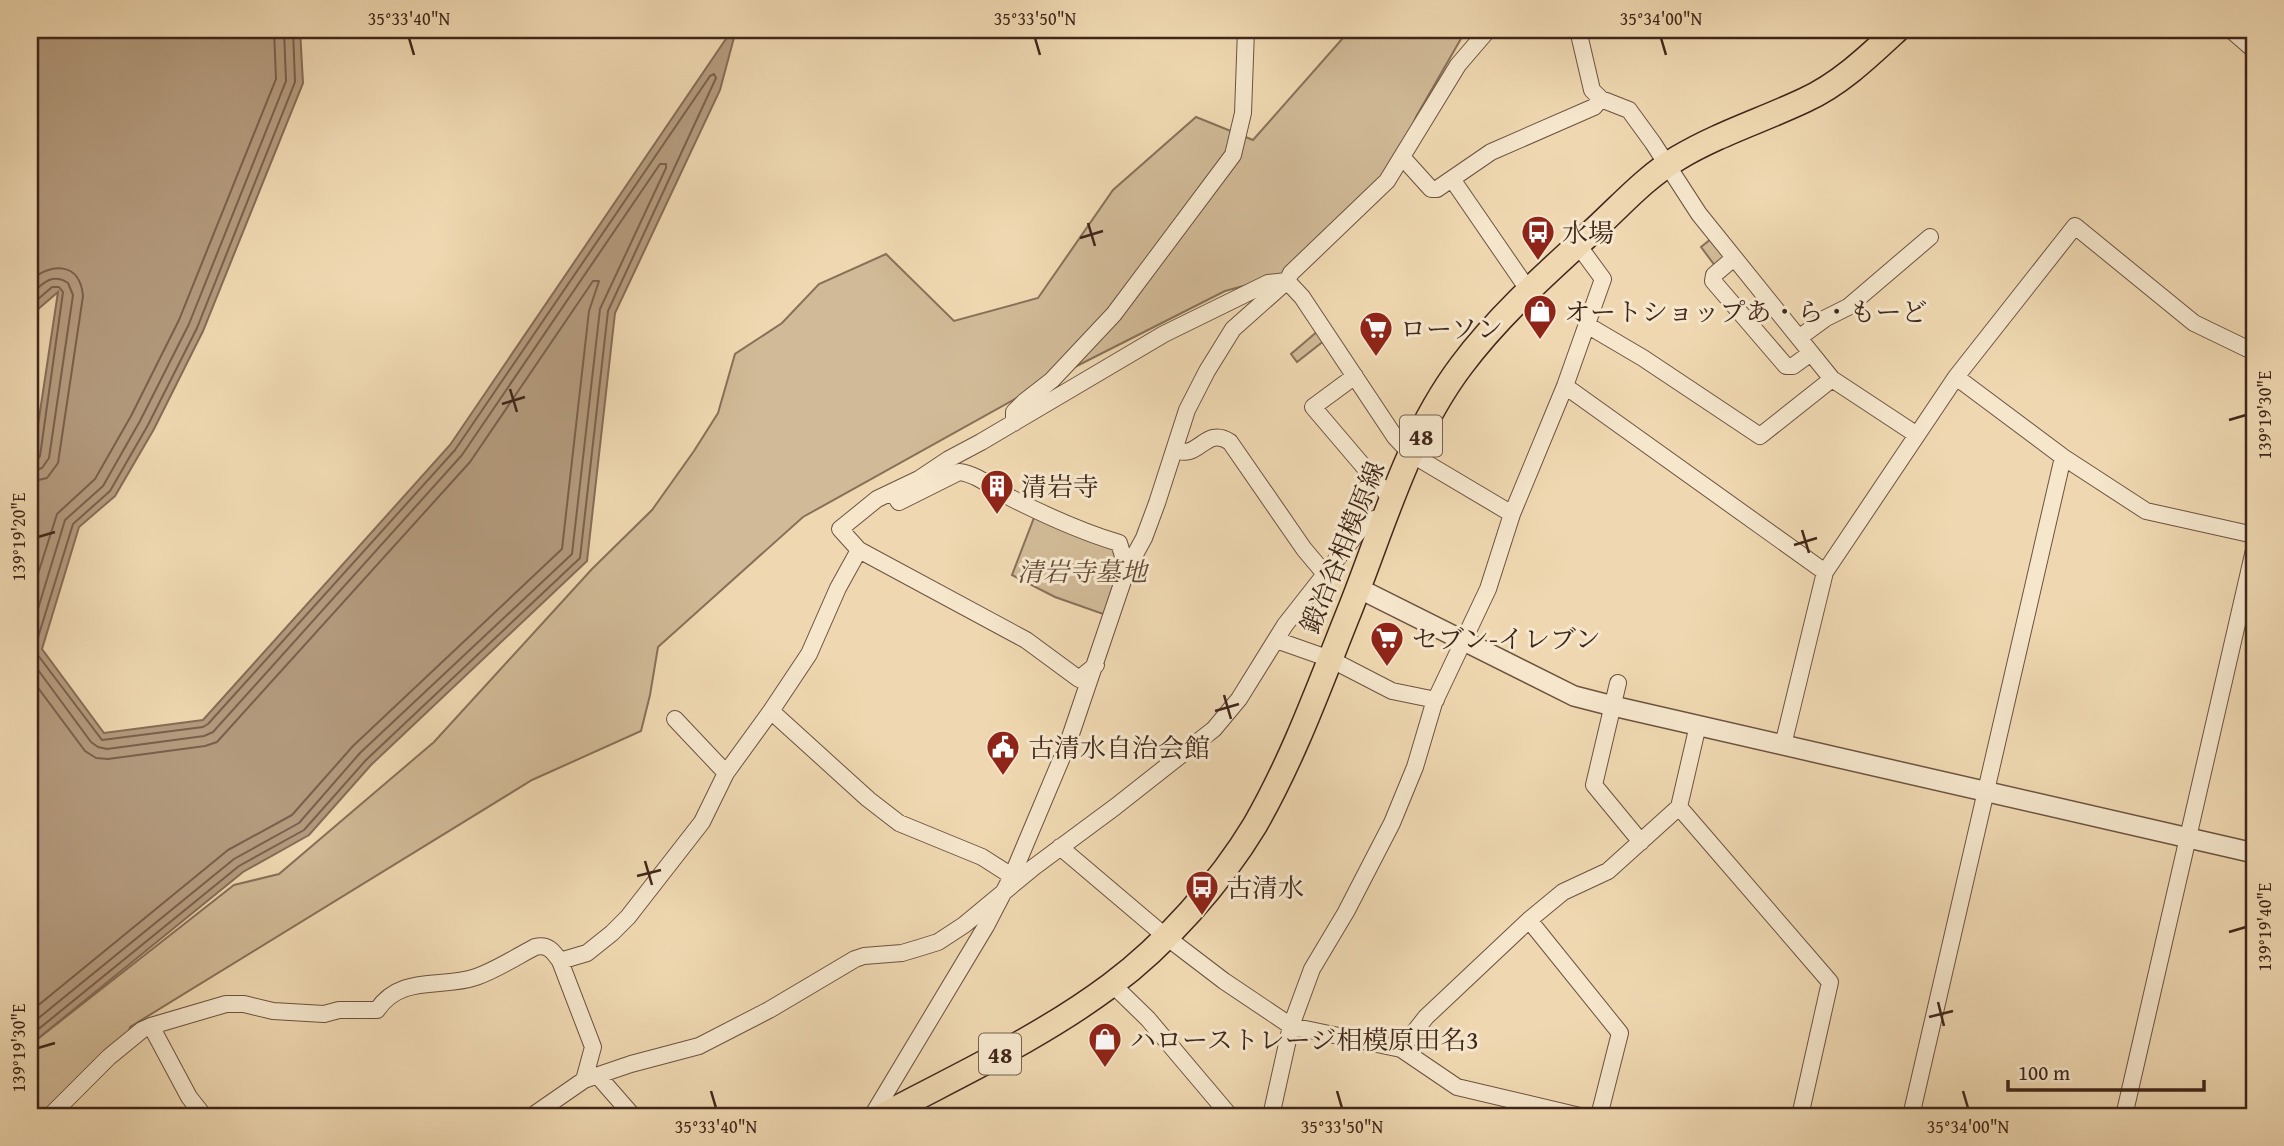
<svg xmlns="http://www.w3.org/2000/svg" width="2284" height="1146" viewBox="0 0 2284 1146" font-family="'Gentium Book Plus','Noto Serif JP',serif">
<style>
.green{fill:#d1ba97;stroke:#887058;stroke-width:2}
.water{fill:#b49b7e;stroke:#866c56;stroke-width:2}
.lines{fill:none;stroke-linecap:round;stroke-linejoin:round}
.shore{stroke:#7a604c;stroke-width:2}
.minor-casing{stroke:#6c5240;stroke-width:18}
.tertiary-casing{stroke:#6c5240;stroke-width:22}
.primary-casing{stroke:#40261a;stroke-width:27}
.minor{stroke:#f5e6cc;stroke-width:16}
.tertiary{stroke:#f5e6cc;stroke-width:19}
.primary{stroke:#efd8b1;stroke-width:24}
.ticks{fill:none;stroke:#40261a;stroke-width:2.5}
.labels{text-anchor:middle;dominant-baseline:central;stroke-width:6;stroke-linejoin:round;paint-order:stroke}
.shield{fill:#f5e6cc;stroke:#76604f;stroke-width:2}
.shield-label{font-size:24px;font-weight:bold;fill:#40261a}
.poi-label{font-size:26px;fill:#40261a;stroke:#f5e6cc;text-anchor:start}
.street-label{font-size:26px;fill:#40261a;stroke:#f5e6cc}
.park-label{font-size:26px;font-style:italic;fill:#644b39;stroke:#f5e6cc}
.neatline{fill:none;stroke:#40261a;stroke-width:2.5}
.ticks-label{font-size:18px;text-anchor:middle;fill:#40261a}
</style>
<rect width="100%" height="100%" fill="#efd8b1"/>
<filter id="stains"><feTurbulence type="fractalNoise" baseFrequency=".00286" numOctaves="4"/><feColorMatrix values="0 0 0 0 .2 0 0 0 0 .09 0 0 0 0 .02 0 0 0 .5 -.17"/></filter>
<radialGradient id="worn" r=".72"><stop offset=".6" stop-color="#630" stop-opacity="0"/><stop offset="1" stop-color="#630" stop-opacity=".3"/></radialGradient>
<!-- green -->
<path class="green" d="M1350,30H1466L1416,117L1398,161L1284,275L1225,291L1053,378L803,517L658,647L650,695L641,731L532,780L130,1027L128,1037L43,1116H30V1045L234,885L279,874L434,742L592,569L652,510L694,451L718,413L735,354L782,323L819,284L886,254L954,321L1038,298L1113,190L1196,117L1253,140Z
M1716,235L1734,258L1719,271L1701,247Z
M1319,330L1325,340L1297,362L1291,354Z
M1035,515L1113,545L1121,574L1106,615L1055,597L1012,575Z"/>
<!-- water -->
<path class="water" d="M40,30H300L303,83L203,331L154,429L115,496L79,527L42,649L104,733L203,720L450,445L732,30H736L720,90L615,313L587,561L371,765L309,835L243,872L30,1045V478L58,292L30,316V42Z"/>
<g class="lines">
<!-- shore -->
<path class="shore" d="M30,281C51,262 80,262 83,296L58,463L47,478L30,482
M30,295C42,284 52,272 68,283L73,295L49,458L42,468L30,472
M30,306L52,287H59L63,292L40,456L36,462L30,463
M30,599L57,514L95,479L131,416L179,320L276,79L274,30
M30,635L65,520L103,486L140,421L189,324L286,81L284,30
M30,659L91,742L98,747L107,749L204,736L213,732L462,455L660,164H666V168L600,309L572,554L360,753L299,823L234,859L30,1025
M30,677L85,751L96,758L108,759L205,746L217,742L470,462L593,281H599L589,311L562,549L353,746L292,815L228,850L30,1012
M30,1036L239,866L304,830L366,760L580,558L608,311L716,78L714,74L710,76L455,450L208,724L203,727L102,740L37,654L35,647L73,524L110,491L148,425L197,328L295,82L293,30"/>
<defs>
<path id="minor" d="M1578,30L1592,90L1601,99L1629,110L1653,143L1699,214L1832,379L1917,435
M2231,30L2254,50
M1403,158L1431,189H1437L1491,152L1594,107L1601,99
M1452,179L1529,291
M1734,258L1714,275L1713,281L1786,366H1793L1811,353
M1287,281L1302,297L1395,437L1411,454L1512,514
M1587,325L1643,358L1760,436L1832,379
M1800,337L1826,318L1848,307L1930,237
M1355,376L1313,407L1393,501
M1956,377L2063,457L2146,511L2254,535
M1565,386L1825,572
M1014,423V412L1025,401L1052,380L1114,314L1233,155L1243,113L1246,30
M1175,449C1198,462 1205,425 1230,442L1304,549L1325,574
M893,493L899,502L959,472C978,474 995,490 1013,499C1047,516 1082,532 1119,543L1127,569
M859,550L1026,640L1079,679L1096,665
M1276,640L1330,659L1392,691L1436,700
M1618,683L1594,785L1641,842
M771,711L868,799L899,823L982,857L1018,880
M675,719L726,773
M1783,745L1825,572L1956,377L2075,226L2194,323L2254,352
M1679,807L1830,982L1800,1116
M1060,847L1165,936L1224,981L1291,1026L1401,1049L1457,1087L1580,1116
M1529,920L1620,1033L1599,1116
M560,961L593,1047L584,1080
M1112,984L1148,1019L1230,1116
M151,1026L189,1097L204,1116
M1401,1049L1426,1017L1529,920L1563,892L1608,871L1679,807L1698,725
M598,1076L633,1116
M50,1116L109,1057L142,1030L151,1026L226,1004H244L273,1011L324,1014L339,1010H377C401,974 442,989 476,977C496,970 516,957 535,947C548,944 553,951 560,961L587,953L612,933L628,917L702,822L726,773L771,711L809,654L838,588L859,550L840,529L877,499L919,479L949,459L981,442L1164,334L1268,283L1287,281
M532,1116L584,1080L631,1064L699,1046L769,1010L855,959L864,956L902,953L922,947L938,942L964,925L1034,867L1115,807L1214,729L1239,699L1285,625L1362,527L1374,519L1386,516
M872,1116L986,926L1012,876L1068,743L1127,569L1144,538L1157,503L1187,410L1207,371L1233,329L1287,281L1291,273L1387,181L1458,65L1488,30
M1271,1116L1291,1026L1312,969L1346,912L1392,823L1415,767L1434,703L1488,589L1512,514L1565,386L1603,279L1578,245
M1911,1116L2063,457
M2124,1116L2254,550"/>
<path id="tertiary" d="M1358,588L1574,696L1613,706L2254,853"/>
<path id="primary" d="M882,1116C959,1075 1040,1038 1111,985C1165,945 1220,883 1255,825C1294,757 1320,684 1349,612C1382,530 1407,438 1461,366C1499,315 1549,271 1596,228C1622,204 1647,176 1678,158C1718,134 1763,120 1805,100C1840,84 1869,56 1897,30"/>
</defs>
<!-- minor casing -->
<use href="#minor" class="minor-casing"/>
<!-- tertiary casing -->
<use href="#tertiary" class="tertiary-casing"/>
<!-- primary casing -->
<use href="#primary" class="primary-casing"/>
<!-- minor -->
<use href="#minor" class="minor"/>
<!-- tertiary -->
<use href="#tertiary" class="tertiary"/>
<!-- primary -->
<use href="#primary" class="primary"/>
</g>
<!-- ticks -->
<path class="ticks" d="M409,38L414,55M1035,38L1040,55M1661,38L1666,55M1088,223L1095,246M1080,238L1103,231M510,389L517,412M502,404L525,397M2229,420L2246,415M1802,530L1809,553M38,537L55,532M1794,545L1817,538M1224,695L1231,719M1215,711L1239,704M645,861L652,885M637,876L661,870M2229,932L2246,927M1938,1002L1944,1026M1929,1017L1953,1011M38,1048L55,1043M711,1091L716,1108M1337,1091L1342,1108M1963,1091L1968,1108"/>
<!-- icons -->
<defs>
<symbol id="bus-pin" viewBox="-11 -11 22 30"><path d="M0 17L-7.5 6A9.5 9.5 0 1 1 7.5 6Z" fill="#8f2418" stroke="#f5e6cc"/><path d="M-5-6H5V4H4V6H2V4H-2V6H-4V4H-5ZM-3.5-4V0h7V-4ZM-3.5 1.2v1.5H-2V1.2ZM2 1.2v1.5H3.5V1.2Z" fill="#fff"/></symbol>
<symbol id="shop-pin" viewBox="-11 -11 22 30"><path d="M0 17L-7.5 6A9.5 9.5 0 1 1 7.5 6Z" fill="#8f2418" stroke="#f5e6cc"/><path d="M-5-2.5h2.3a2.7 3.5 0 0 1 5.4 0H5L5.5 6h-11ZM-1.5-2.5h3a1.5 2.3 0 0 0-3 0Z" fill="#fff"/></symbol>
<symbol id="supermarket-pin" viewBox="-11 -11 22 30"><path d="M0 17L-7.5 6A9.5 9.5 0 1 1 7.5 6Z" fill="#8f2418" stroke="#f5e6cc"/><path d="M-6-5.5h2.5l.6 2H6L4.5 2H-2.5L-4.4-4H-6ZM-1.5 3.2a1.3 1.3 0 1 0 .1 0ZM3 3.2a1.3 1.3 0 1 0 .1 0Z" fill="#fff"/></symbol>
<symbol id="building-pin" viewBox="-11 -11 22 30"><path d="M0 17L-7.5 6A9.5 9.5 0 1 1 7.5 6Z" fill="#8f2418" stroke="#f5e6cc"/><path d="M-4-6H4V6H1V3H-1V6H-4ZM-2.5-4.3h1.7v1.8h-1.7ZM.8-4.3h1.7v1.8H.8ZM-2.5-1h1.7V.8h-1.7ZM.8-1h1.7V.8H.8Z" fill="#fff"/></symbol>
<symbol id="civic-pin" viewBox="-11 -11 22 30"><path d="M0 17L-7.5 6A9.5 9.5 0 1 1 7.5 6Z" fill="#8f2418" stroke="#f5e6cc"/><path d="M-.6-6.5H3V-4.5H.6V-3L4-1V1h2V6H-6V1h2V-1L-.6-3ZM-1.2 2.5V6h2.4V2.5Z" fill="#fff"/></symbol>
</defs>
<g fill-rule="evenodd">
<use href="#bus-pin" x="1519" y="213" width="38" height="52"/>
<use href="#shop-pin" x="1521" y="292" width="38" height="52"/>
<use href="#supermarket-pin" x="1357" y="309" width="38" height="52"/>
<use href="#building-pin" x="978" y="467" width="38" height="52"/>
<use href="#supermarket-pin" x="1368" y="619" width="38" height="52"/>
<use href="#civic-pin" x="984" y="728" width="38" height="52"/>
<use href="#bus-pin" x="1183" y="868" width="38" height="52"/>
<use href="#shop-pin" x="1086" y="1020" width="38" height="52"/>
</g>
<g class="labels">
<!-- shield labels -->
<g class="shield">
<rect x="1400" y="415.5" width="42" height="41" rx="5"/>
<rect x="979" y="1033.5" width="42" height="41" rx="5"/>
</g>
<g class="shield-label">
<text x="1421" y="436">48</text>
<text x="1000" y="1054">48</text>
</g>
<!-- poi labels -->
<g class="poi-label">
<text x="1562" y="232">水場</text>
<text x="1564" y="311">オートショップあ・ら・もーど</text>
<text x="1400" y="328">ローソン</text>
<text x="1021" y="486">清岩寺</text>
<text x="1412" y="638">セブン-イレブン</text>
<text x="1028" y="747">古清水自治会館</text>
<text x="1226" y="887">古清水</text>
<text x="1130" y="1039">ハローストレージ相模原田名3</text>
</g>
<!-- street labels -->
<g class="street-label">
<text transform="translate(1342 547) rotate(-68)">鍛冶谷相模原線</text>
</g>
<!-- park labels -->
<g class="park-label">
<text x="1082" y="571">清岩寺墓地</text>
</g>
</g>
<!-- margin -->
<rect width="2284" height="1146" fill="none" stroke="#efd8b1" stroke-width="77"/>
<!-- scale -->
<path d="M2008 1080v10h196v-10" fill="none" stroke="#40261a" stroke-width="3.5"/>
<text x="2018" y="1080" font-size="21" fill="#40261a" stroke="#f5e6cc" stroke-width="5" paint-order="stroke">100 m</text>
<rect x="38" y="38" width="2208" height="1070" class="neatline"/>
<g class="ticks-label">
<text x="409" y="25">35°33'40"N</text>
<text x="1035" y="25">35°33'50"N</text>
<text x="1661" y="25">35°34'00"N</text>
<text transform="translate(2265 415) rotate(-90)" y="6">139°19'30"E</text>
<text transform="translate(19 537) rotate(-90)" y="6">139°19'20"E</text>
<text transform="translate(2265 927) rotate(-90)" y="6">139°19'40"E</text>
<text transform="translate(19 1048) rotate(-90)" y="6">139°19'30"E</text>
<text x="716" y="1133">35°33'40"N</text>
<text x="1342" y="1133">35°33'50"N</text>
<text x="1968" y="1133">35°34'00"N</text>
</g>
<rect width="100%" height="100%" filter="url(#stains)"/>
<rect width="100%" height="100%" fill="url(#worn)"/>
</svg>
